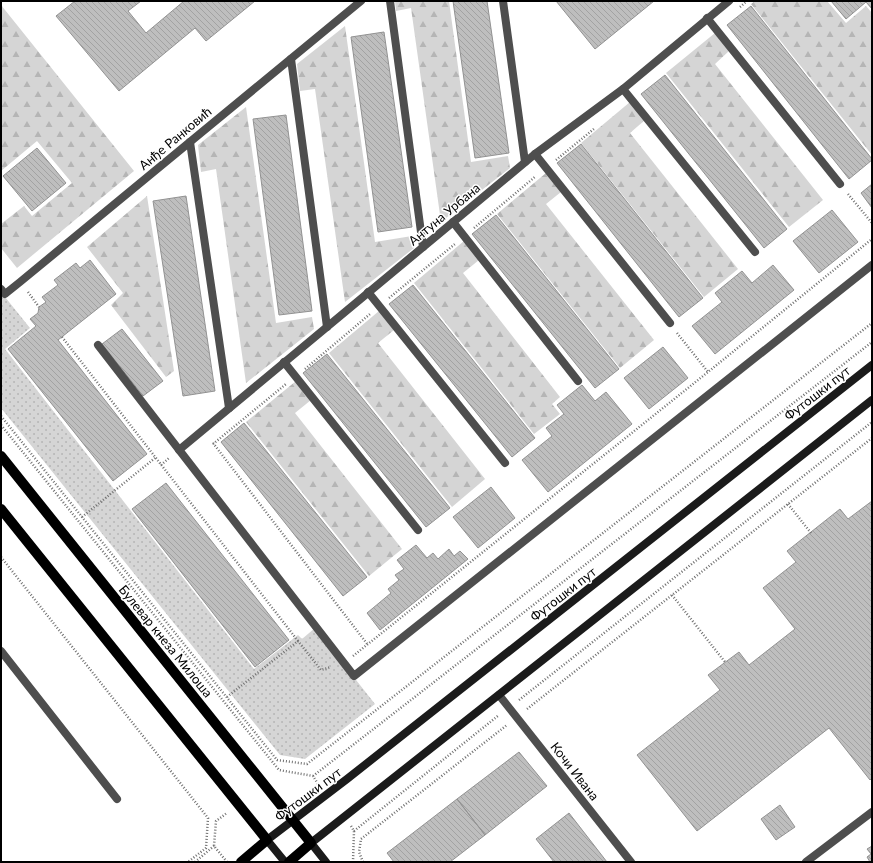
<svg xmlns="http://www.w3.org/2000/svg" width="873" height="863" viewBox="0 0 873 863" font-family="Lato,sans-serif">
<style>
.grass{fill:url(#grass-dots)}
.forest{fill:url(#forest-firs)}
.building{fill:url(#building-back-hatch);stroke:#929292}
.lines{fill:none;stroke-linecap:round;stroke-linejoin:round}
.path{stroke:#707070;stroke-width:2.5;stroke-dasharray:1 2;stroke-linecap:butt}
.lane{stroke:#4e4e4e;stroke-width:8}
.street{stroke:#4e4e4e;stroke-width:8}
.secondary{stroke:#1b1b1b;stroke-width:8}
.primary{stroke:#000;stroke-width:10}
.labels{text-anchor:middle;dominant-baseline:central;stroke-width:3;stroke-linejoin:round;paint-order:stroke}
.street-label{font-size:13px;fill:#000;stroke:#fff}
</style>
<defs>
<pattern id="grass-dots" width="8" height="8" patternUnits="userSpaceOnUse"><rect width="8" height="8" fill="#d5d5d5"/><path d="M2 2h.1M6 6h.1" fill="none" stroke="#b5b5b5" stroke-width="1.8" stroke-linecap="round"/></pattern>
<pattern id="forest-firs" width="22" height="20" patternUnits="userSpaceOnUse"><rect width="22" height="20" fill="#d5d5d5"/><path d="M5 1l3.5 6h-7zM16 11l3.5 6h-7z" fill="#b5b5b5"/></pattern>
<pattern id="building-back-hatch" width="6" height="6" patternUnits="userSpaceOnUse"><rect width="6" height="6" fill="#bebebe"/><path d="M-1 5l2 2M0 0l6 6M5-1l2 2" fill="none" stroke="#a2a2a2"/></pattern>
</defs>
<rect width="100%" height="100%" fill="#fff"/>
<!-- grass -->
<path class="grass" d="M1,292L30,328L5,349L254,669L298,635L302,639L315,628L375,704L305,759L280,755L1,408Z"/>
<!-- forest -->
<path class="forest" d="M395,1H449L471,162L508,156L510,168L441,222L411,8L396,11Z
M755,1H827L846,23L866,6L872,13V155L751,4Z
M1,5L134,171L17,268L1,248V224L24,206L32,216L72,183L37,141L1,171V95L2,94L1,93Z
M345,26L375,242L412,236L414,248L345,302L315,89L300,91L297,64Z
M715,33L729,51L715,64L823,200L789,227L666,73Z
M630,102L645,120L630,133L738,269L704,297L581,143Z
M246,107L276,323L312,317L314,329L246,383L216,169L201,172L198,145Z
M546,173L561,192L546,204L654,340L620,368L497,214Z
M147,196L174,371L166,377L111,305L123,293L87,247Z
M464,241L479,260L463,273L560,397L552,404L560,414L534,434L414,283Z
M379,311L394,330L378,343L485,479L452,507L329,353Z
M296,381L311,400L295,413L402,549L369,576L246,422Z"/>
<!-- building -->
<path class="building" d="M75,1H141L128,11L146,33L184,1H255L206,41L195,28L119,91L56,16Z
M453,1H487L509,153L475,158Z
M556,1H654L595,49Z
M831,1H872V9L866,2L846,19Z
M751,6L872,159V160L849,179L727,25Z
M384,32L412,227L378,232L351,37Z
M665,75L787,229L764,248L641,94Z
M286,115L312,311L279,315L253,119Z
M581,144L703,298L679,317L557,163Z
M37,148L66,183L32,211L3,176Z
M872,184V208L861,193Z
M186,196L215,391L183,396L153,201Z
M832,210L858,242L819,273L793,241Z
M496,215L619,369L595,388L472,234Z
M90,260L116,294L58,340L147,454L113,481L8,349L36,326L30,319L38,313L39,307L46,302L42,297L58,285L54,280L76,263L80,268Z
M773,265L794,290L715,354L692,326L722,302L715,293L742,271L752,283Z
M413,285L535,438L512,457L389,304Z
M122,329L163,381L143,396L102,344Z
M663,347L688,378L649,409L624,378Z
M327,354L450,508L426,527L303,373Z
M582,385L595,401L606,392L632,424L548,492L522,460L552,436L546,428L564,414L557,405Z
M244,423L367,577L343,596L221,442Z
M166,483L289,640L255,667L132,509Z
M491,487L515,518L478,548L453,517Z
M872,501V710L871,711L872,713V778L870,780L829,728L697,831L637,755L720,690L708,675L739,652L749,665L795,629L763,588L796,562L787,551L840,509L848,519Z
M416,545L427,558L433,553L438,559L449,549L454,556L460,551L468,559L380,630L367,613L391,593L388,589L399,580L395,575L404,569L397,560Z
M519,752L547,786L485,835L457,799Z
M457,799L485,835L450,862H394L387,853Z
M780,805L795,827L776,840L761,819Z
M569,813L607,862H554L536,839Z
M872,846V862H870L867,857L871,854L867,849Z"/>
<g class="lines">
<!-- path -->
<path class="path" d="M740,7L747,1
M556,160L595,128
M848,194L872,223
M474,228L536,176
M28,292L39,307
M389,298L455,244
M677,333L708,372
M62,337L298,641
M305,369L370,314
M1,416L277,760L307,764L872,323
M1,425L279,770L313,776L318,784
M213,443L368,645
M213,444L286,384
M161,465L169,458
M788,504L811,533
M82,517L155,458
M1,557L208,818L206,848L188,862
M672,595L725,662
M353,656L708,372L872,239
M227,697L298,641L321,670L331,667
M519,700L872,422
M527,709L872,438
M313,776L872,342
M351,826L354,831L353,862
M354,831L499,715
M195,862L214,846
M227,862L214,846L216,821L227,813
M363,862L359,852L361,839L507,725"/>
<!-- lane -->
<path class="lane" d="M390,1L423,247
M503,1L525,162
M707,18L840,184
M291,59L327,327
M623,89L755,252
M190,142L229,408
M535,154L670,323
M453,222L578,381
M368,292L505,463
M98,345L354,676L872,265
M284,362L418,530
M1,651L117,799"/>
<!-- street -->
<path class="street" d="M1,289L5,294L20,282L361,1
M179,450L535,154L623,89L729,1
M499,695L631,862
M806,862L872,812"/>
<!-- secondary -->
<path class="secondary" d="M285,862L267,840L347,779L872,365
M326,862L311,843L872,400"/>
<!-- primary -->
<path class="primary" d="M1,456L311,843L289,862
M1,509L267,840L241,862"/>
</g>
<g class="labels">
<!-- street labels -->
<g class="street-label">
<text transform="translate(175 138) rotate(-40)">Анђе Ранковић</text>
<text transform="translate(444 214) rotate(-40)">Антуна Урбана</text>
<text transform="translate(817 393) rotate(-38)">Футошки пут</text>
<text transform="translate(563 594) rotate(-38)">Футошки пут</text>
<text transform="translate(166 641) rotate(51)">Булевар кнеза Милоша</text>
<text transform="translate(575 771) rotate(52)">Кочи Ивана</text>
<text transform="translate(308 794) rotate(-37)">Футошки пут</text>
</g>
</g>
<!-- border -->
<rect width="873" height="863" fill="none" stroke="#000000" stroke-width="4"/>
</svg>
